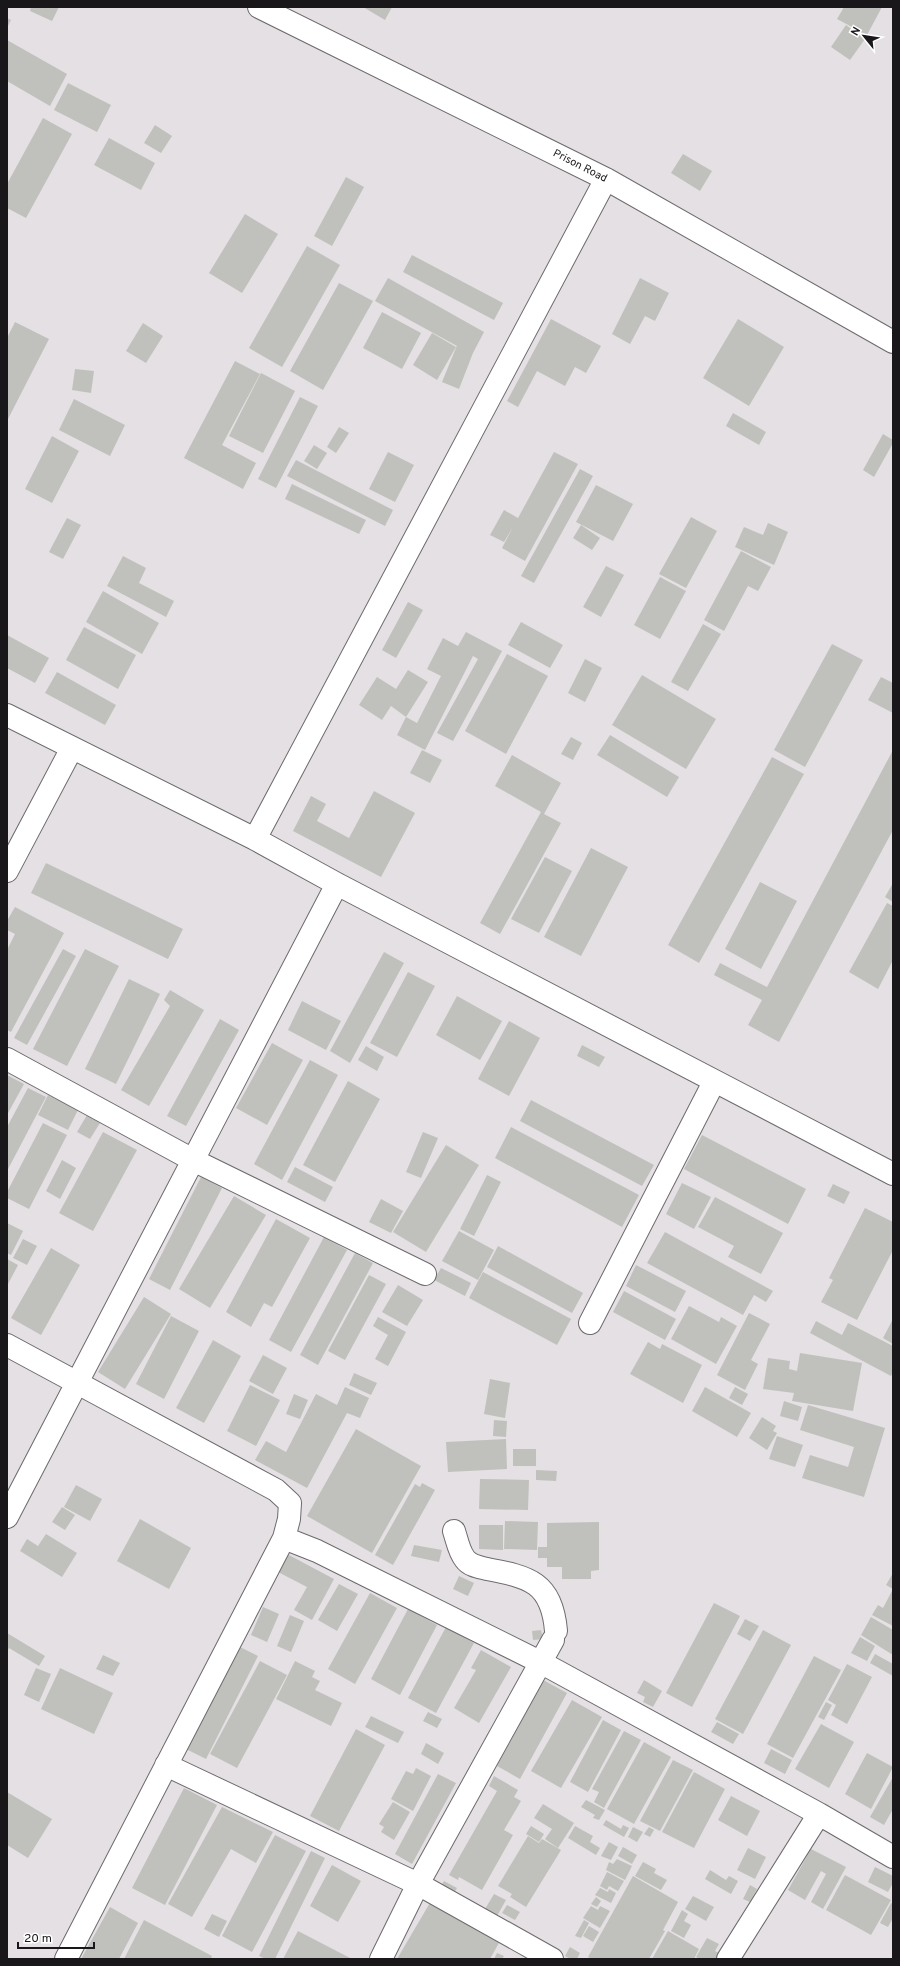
<svg xmlns="http://www.w3.org/2000/svg" width="900" height="1966" viewBox="0 0 900 1966" font-family="Overpass,sans-serif">
<style>
.building{fill:#c0c1bc}
.lines{fill:none;stroke-linecap:round;stroke-linejoin:round}
.minor-casing{stroke:#6d6a6d;stroke-width:24}
.minor{stroke:#fff;stroke-width:22}
.labels{text-anchor:middle;dominant-baseline:central;stroke-width:3;stroke-linejoin:round;paint-order:stroke}
.street-label{font-size:11px;fill:#191719;stroke:#fff}
</style>
<rect width="100%" height="100%" fill="#e4e0e4"/>
<!-- building -->
<path class="building" d="M31,7H59L52,21L30,11Z
M363,7H392L385,20Z
M844,7H882L867,35L837,19Z
M7,18L11,20L7,28Z
M846,25L865,39L850,60L831,47Z
M7,40L67,74L50,106L7,81Z
M68,83L111,105L97,132L54,110Z
M43,118L72,134L26,218L7,208V184Z
M155,125L172,136L161,153L144,143Z
M109,138L155,163L141,190L94,165Z
M683,154L712,171L700,191L671,173Z
M346,177L364,187L332,246L314,236Z
M245,214L278,234L242,293L209,273Z
M307,246L340,265L282,367L249,348Z
M412,255L503,303L494,320L403,272Z
M388,278L484,332L473,353L459,389L442,382L458,343L457,346L375,301Z
M640,278L669,293L655,321L645,316L630,344L612,334Z
M339,283L373,301L323,390L290,371Z
M382,312L421,333L402,369L363,348Z
M551,319L601,346L586,373L575,367L565,386L537,371L518,407L507,401Z
M738,319L784,347L749,406L703,378Z
M15,322L49,339L7,421V338Z
M143,323L163,336L146,363L126,351Z
M432,333L456,347L437,380L413,365Z
M235,361L260,374L222,445L256,463L243,489L184,458Z
M75,369L94,371L91,393L72,390Z
M261,373L295,391L263,453L229,436Z
M300,397L318,406L276,488L258,479Z
M74,399L125,425L110,456L59,430Z
M733,413L766,432L759,445L726,426Z
M339,427L349,433L336,453L327,447Z
M883,434L893,440V443L874,477L863,470Z
M52,436L79,451L52,503L25,489Z
M314,445L327,453L317,469L304,461Z
M388,452L414,465L395,502L369,489Z
M554,452L578,464L525,561L502,548L513,527L504,542L490,535L504,510L518,518Z
M296,460L393,510L385,526L287,476Z
M580,469L593,476L534,583L521,576Z
M292,484L366,520L359,534L285,499Z
M596,485L633,504L613,541L576,522Z
M691,517L717,531L686,588L659,574Z
M67,518L81,525L63,559L49,552Z
M768,523L788,532L774,565L735,547L744,527L763,535Z
M581,525L600,538L592,550L573,538Z
M741,551L771,567L758,591L748,586L724,631L704,620Z
M123,556L146,568L139,583L174,601L166,617L107,586Z
M606,566L624,575L601,617L583,607Z
M660,577L686,591L660,639L634,625Z
M103,591L159,623L142,654L86,622Z
M408,602L423,610L396,658L382,650Z
M521,622L563,645L550,668L508,645Z
M703,624L721,634L688,691L671,682Z
M84,627L136,655L118,689L66,660Z
M466,632L502,651L453,741L437,733L478,659L473,656L425,750L397,735L406,717L417,723L441,676L427,669L443,638L458,646Z
M7,635L49,658L35,683L7,668Z
M832,644L863,660L805,767L774,750Z
M507,654L548,676L506,754L465,731Z
M585,659L602,668L585,702L568,693Z
M408,670L428,682L406,717L391,706L382,720L359,705L377,677L396,689Z
M57,672L116,705L105,725L45,693Z
M642,675L716,719L686,769L612,725Z
M881,677L893,683V713L868,700Z
M610,735L679,777L667,797L597,755Z
M571,737L582,743L573,760L561,754Z
M422,750L442,760L430,783L410,773Z
M893,750V830L779,1042L748,1025L762,1000L714,975L720,963L767,987Z
M512,755L561,783L544,814L561,823L500,934L480,923L541,812L495,786Z
M772,757L804,774L699,963L668,945Z
M374,791L415,813L381,877L293,831L311,796L326,804L317,821L349,838Z
M591,848L628,867L581,956L544,937Z
M545,857L572,871L539,933L511,919Z
M46,863L183,929L168,959L31,893Z
M760,882L797,901L761,969L725,949Z
M893,883V902L885,897Z
M887,903L893,906V960L878,989L849,972Z
M15,907L64,933L11,1032L7,1030V950L15,934L7,930V921Z
M63,949L76,956L27,1045L14,1038Z
M85,949L119,966L67,1066L33,1049Z
M384,952L404,963L350,1063L330,1051Z
M408,972L435,986L397,1057L370,1043Z
M129,979L160,994L116,1084L85,1069Z
M170,990L204,1010L149,1106L121,1090L170,1006L164,1000Z
M457,996L502,1021L480,1060L436,1035Z
M302,1001L341,1021L326,1050L288,1030Z
M220,1019L239,1030L186,1126L167,1116Z
M509,1021L540,1038L509,1096L478,1079Z
M272,1043L303,1060L267,1125L236,1108Z
M582,1045L605,1057L599,1067L577,1056Z
M366,1046L384,1057L377,1071L358,1060Z
M310,1060L338,1075L282,1180L254,1164Z
M7,1075L24,1084L7,1115Z
M348,1081L380,1099L335,1182L303,1165Z
M28,1088L46,1097L7,1171V1127Z
M48,1095L78,1110L68,1130L38,1115Z
M531,1100L654,1165L642,1186L520,1121Z
M87,1115L100,1123L90,1139L77,1132Z
M43,1123L67,1135L29,1209L7,1198V1192Z
M511,1127L639,1195L622,1227L495,1158Z
M103,1132L137,1150L93,1231L59,1213Z
M423,1132L438,1138L421,1178L406,1172Z
M702,1135L806,1189L788,1224L684,1169Z
M446,1145L479,1165L426,1252L393,1232Z
M62,1160L76,1168L60,1199L46,1191Z
M295,1167L333,1187L325,1202L287,1182Z
M487,1175L501,1182L474,1236L460,1229Z
M201,1177L222,1188L170,1290L149,1279Z
M682,1183L711,1197L694,1229L666,1214Z
M833,1184L850,1192L844,1204L827,1196Z
M234,1196L266,1215L210,1308L179,1289Z
M715,1197L783,1233L761,1274L728,1257L734,1246L698,1227Z
M381,1199L403,1211L391,1233L369,1222Z
M865,1208L893,1222V1250L857,1320L821,1302L833,1280L829,1278Z
M276,1219L310,1238L272,1307L264,1303L251,1327L226,1312Z
M7,1223L23,1231L11,1255L7,1253Z
M459,1231L494,1250L478,1280L442,1261Z
M665,1232L773,1291L766,1302L754,1295L743,1315L647,1263Z
M324,1237L347,1250L291,1352L269,1340Z
M23,1239L37,1246L27,1265L13,1258Z
M498,1246L583,1293L572,1313L487,1267Z
M51,1248L80,1265L41,1335L11,1318Z
M355,1253L373,1263L318,1365L300,1355Z
M7,1259L18,1265L7,1286Z
M636,1265L686,1291L675,1312L626,1286Z
M441,1268L471,1283L465,1296L434,1280Z
M483,1272L571,1319L557,1345L469,1298Z
M369,1275L386,1284L345,1360L328,1351Z
M398,1285L423,1300L407,1326L382,1312Z
M624,1291L676,1319L665,1340L613,1312Z
M144,1297L171,1314L125,1389L98,1372Z
M689,1306L719,1322L721,1317L737,1326L716,1364L671,1339Z
M749,1313L770,1324L751,1360L758,1364L745,1390L717,1375Z
M171,1316L199,1331L164,1399L136,1384Z
M378,1317L406,1332L388,1366L375,1359L388,1335L373,1326Z
M893,1319V1344L883,1338Z
M816,1321L842,1335L848,1323L893,1346V1372L891,1376L810,1333Z
M213,1340L241,1356L204,1423L176,1408Z
M648,1342L660,1349L662,1344L702,1365L683,1403L630,1374Z
M800,1353L862,1363L853,1411L792,1401L794,1393L763,1389L768,1358L790,1361L789,1369L797,1371Z
M263,1355L287,1368L273,1394L249,1381Z
M354,1373L377,1383L371,1395L349,1385Z
M490,1379L510,1383L505,1418L484,1414Z
M250,1385L280,1400L256,1446L227,1431Z
M345,1387L369,1398L360,1418L347,1413L307,1488L255,1460L266,1441L286,1452L316,1394L337,1405Z
M705,1387L751,1413L737,1437L692,1411Z
M735,1387L748,1394L742,1405L729,1398Z
M294,1394L308,1400L300,1419L286,1414Z
M784,1401L802,1407L798,1421L780,1416Z
M808,1405L885,1428L864,1497L802,1478L810,1455L848,1467L854,1447L800,1430Z
M762,1417L776,1426L773,1431L777,1433L767,1450L749,1438Z
M494,1420L507,1421L506,1437L493,1436Z
M356,1429L421,1466L372,1553L307,1516Z
M777,1436L803,1445L795,1467L769,1459Z
M506,1439L507,1469L448,1472L446,1442Z
M513,1449H536V1466H513Z
M536,1470L557,1471L556,1481L536,1480Z
M480,1479L529,1480L528,1510L479,1509Z
M422,1483L435,1490L393,1565L375,1555L415,1484L420,1487Z
M76,1485L102,1499L90,1521L64,1507Z
M62,1507L75,1515L65,1530L52,1522Z
M140,1519L191,1548L169,1589L117,1561Z
M505,1521L538,1522L537,1550L504,1549Z
M599,1522V1570L591,1571V1579H562V1567H547V1558H538V1547H547V1523Z
M479,1525H503V1550L479,1549Z
M46,1534L77,1553L62,1577L20,1551L27,1539L38,1546Z
M414,1545L442,1550L439,1562L411,1556Z
M287,1554L334,1579L312,1620L294,1610L307,1587L278,1572Z
M893,1573V1589L886,1585Z
M459,1576L474,1583L468,1596L453,1589Z
M339,1584L358,1594L337,1631L318,1620Z
M893,1589V1626L872,1615L878,1605L883,1608Z
M370,1593L397,1608L355,1684L328,1669Z
M714,1603L740,1616L692,1707L666,1693Z
M263,1607L279,1614L267,1642L251,1635Z
M408,1609L437,1625L400,1695L371,1679Z
M290,1615L304,1621L291,1652L277,1646Z
M871,1617L893,1630V1655L861,1635Z
M745,1619L759,1626L750,1641L737,1634Z
M446,1627L474,1643L436,1713L408,1698Z
M541,1630L543,1639L533,1640L532,1631Z
M763,1630L791,1645L743,1734L715,1719Z
M7,1633L45,1656L39,1666L9,1648L7,1652Z
M860,1637L875,1646L867,1661L851,1653Z
M238,1646L258,1656L206,1759L186,1749Z
M481,1650L511,1667L479,1723L454,1708L476,1670L471,1668Z
M875,1654L893,1664V1676L870,1663Z
M103,1655L120,1663L113,1676L96,1669Z
M814,1656L841,1670L793,1758L767,1744Z
M260,1661L287,1675L237,1768L210,1754Z
M295,1661L315,1671L312,1677L320,1681L315,1690L342,1703L331,1726L276,1699Z
M847,1664L872,1677L847,1724L831,1715L836,1705L828,1700Z
M36,1668L51,1674L39,1702L24,1695Z
M60,1668L113,1693L94,1734L41,1709Z
M543,1680L567,1693L520,1779L497,1766Z
M644,1680L662,1691L653,1707L643,1702L645,1697L637,1693Z
M572,1700L602,1717L561,1788L531,1771Z
M826,1702L832,1705L824,1720L818,1717Z
M428,1712L442,1719L437,1728L423,1721Z
M371,1716L404,1732L398,1743L365,1727Z
M603,1720L621,1730L588,1792L570,1782Z
M717,1722L739,1734L733,1744L711,1732Z
M821,1724L854,1742L829,1788L795,1769Z
M356,1729L385,1745L339,1831L310,1816Z
M624,1731L641,1740L604,1808L594,1802L599,1792L592,1789Z
M644,1742L671,1757L634,1824L607,1809Z
M426,1743L444,1753L438,1764L421,1754Z
M771,1749L792,1760L785,1774L764,1763Z
M867,1753L893,1767L871,1809L845,1794Z
M673,1760L693,1770L660,1831L640,1821Z
M416,1768L431,1776L413,1811L391,1799L406,1771L413,1774Z
M694,1772L725,1789L694,1848L662,1832Z
M438,1774L456,1783L412,1864L395,1854Z
M494,1776L518,1790L514,1797L521,1801L504,1830L513,1835L482,1890L459,1877L458,1880L449,1875L497,1791L489,1786Z
M893,1777V1809L884,1825L870,1817Z
M184,1788L217,1805L165,1905L132,1888Z
M7,1792L52,1819L28,1858L7,1845Z
M731,1796L760,1811L747,1836L718,1820Z
M586,1800L605,1810L599,1820L593,1818L595,1815L581,1807Z
M393,1802L410,1812L394,1840L381,1832L384,1827L379,1824Z
M543,1804L574,1823L558,1848L545,1839L552,1829L534,1818Z
M222,1807L273,1832L256,1863L231,1849L192,1917L168,1904Z
M606,1820L621,1829L623,1825L629,1828L624,1837L603,1825Z
M531,1826L544,1834L539,1842L526,1834Z
M575,1826L593,1836L590,1842L600,1848L596,1855L568,1838Z
M633,1827L643,1832L637,1842L628,1837Z
M649,1827L654,1830L650,1837L644,1834Z
M275,1835L306,1851L252,1952L222,1936Z
M528,1836L539,1843L542,1839L561,1850L526,1907L510,1897L512,1894L498,1886Z
M609,1842L618,1847L611,1860L601,1856Z
M623,1847L637,1855L632,1864L618,1856Z
M748,1848L766,1857L755,1879L737,1870Z
M811,1849L846,1867L823,1909L811,1902L826,1874L821,1871L805,1900L788,1890Z
M311,1851L325,1858L275,1959H266L259,1956Z
M617,1859L632,1866L625,1880L606,1870L609,1862L613,1864Z
M643,1862L656,1869L654,1873L667,1880L661,1890L635,1876Z
M332,1865L361,1881L338,1922L310,1906Z
M875,1867L893,1876V1883L888,1892L868,1882Z
M710,1870L726,1880L729,1876L738,1881L731,1894L705,1879Z
M607,1872L624,1881L618,1891L609,1886L607,1890L600,1886Z
M845,1875L891,1900L871,1935L826,1910Z
M633,1876L678,1902L663,1930L665,1931L649,1959H592L588,1957Z
M444,1881L457,1888L450,1900L437,1892Z
M750,1885L757,1889L750,1902L743,1899Z
M600,1888L608,1892L609,1889L616,1893L611,1903L595,1895Z
M494,1894L506,1900L497,1916L485,1909Z
M693,1896L714,1907L706,1921L685,1909Z
M596,1897L601,1901L597,1907L591,1904Z
M431,1901L500,1941L490,1959H397Z
M891,1903L893,1904V1918L888,1927L880,1923Z
M507,1905L520,1912L515,1920L502,1913Z
M591,1906L598,1910L600,1906L610,1911L600,1928L583,1918Z
M110,1907L138,1923L119,1959H81Z
M682,1910L688,1914L684,1921L691,1925L684,1938L671,1931Z
M212,1914L227,1921L219,1937L204,1929Z
M144,1920L212,1956L211,1959L146,1958L124,1959Z
M584,1920L589,1923L581,1938L575,1936Z
M589,1926L599,1932L593,1942L583,1936Z
M298,1931L352,1959H283Z
M668,1931L699,1949L694,1959H652Z
M707,1938L719,1944L715,1951L719,1953L715,1959H700L696,1957Z
M570,1947L580,1953L577,1959H571L565,1956Z
M497,1953L504,1956L502,1959H494Z"/>
<g class="lines">
<defs>
<path id="minor" d="M259,7L606,179L893,342
M7,715L255,839L337,884L893,1174
M255,839L606,179
M7,871L72,748
M7,1059L193,1160L425,1274
M590,1323L714,1082
M7,1345L276,1490L290,1503L289,1519L284,1538L317,1551L542,1663L819,1814L893,1857
M7,1517L337,884
M454,1531C457,1540 459,1552 465,1559C470,1566 479,1567 487,1569C529,1577 552,1582 556,1631
M166,1765L418,1884L552,1959
M66,1959L284,1538
M381,1959L418,1884L553,1640
M728,1959L819,1814"/>
</defs>
<!-- minor casing -->
<use href="#minor" class="minor-casing"/>
<!-- minor -->
<use href="#minor" class="minor"/>
</g>
<g class="labels">
<!-- street labels -->
<g class="street-label">
<text transform="translate(580 166) rotate(27)">Prison Road</text>
</g>
</g>
<!-- border -->
<rect width="900" height="1966" fill="none" stroke="#191719" stroke-width="16"/>
<!-- north arrow -->
<g transform="translate(864 36) rotate(300)" stroke="#ffffff" stroke-width="3" paint-order="stroke">
<path d="M0-3L7 15L0 10L-7 15Z" fill="#191719"/>
<text y="-6" font-size="11" font-weight="bold" text-anchor="middle" fill="#191719">N</text>
</g>
<!-- scale -->
<path d="M18 1942v6h76v-6" fill="none" stroke="#191719" stroke-width="2"/>
<text x="24" y="1942" font-size="12" fill="#191719" stroke="#ffffff" stroke-width="3" paint-order="stroke">20 m</text>
</svg>
